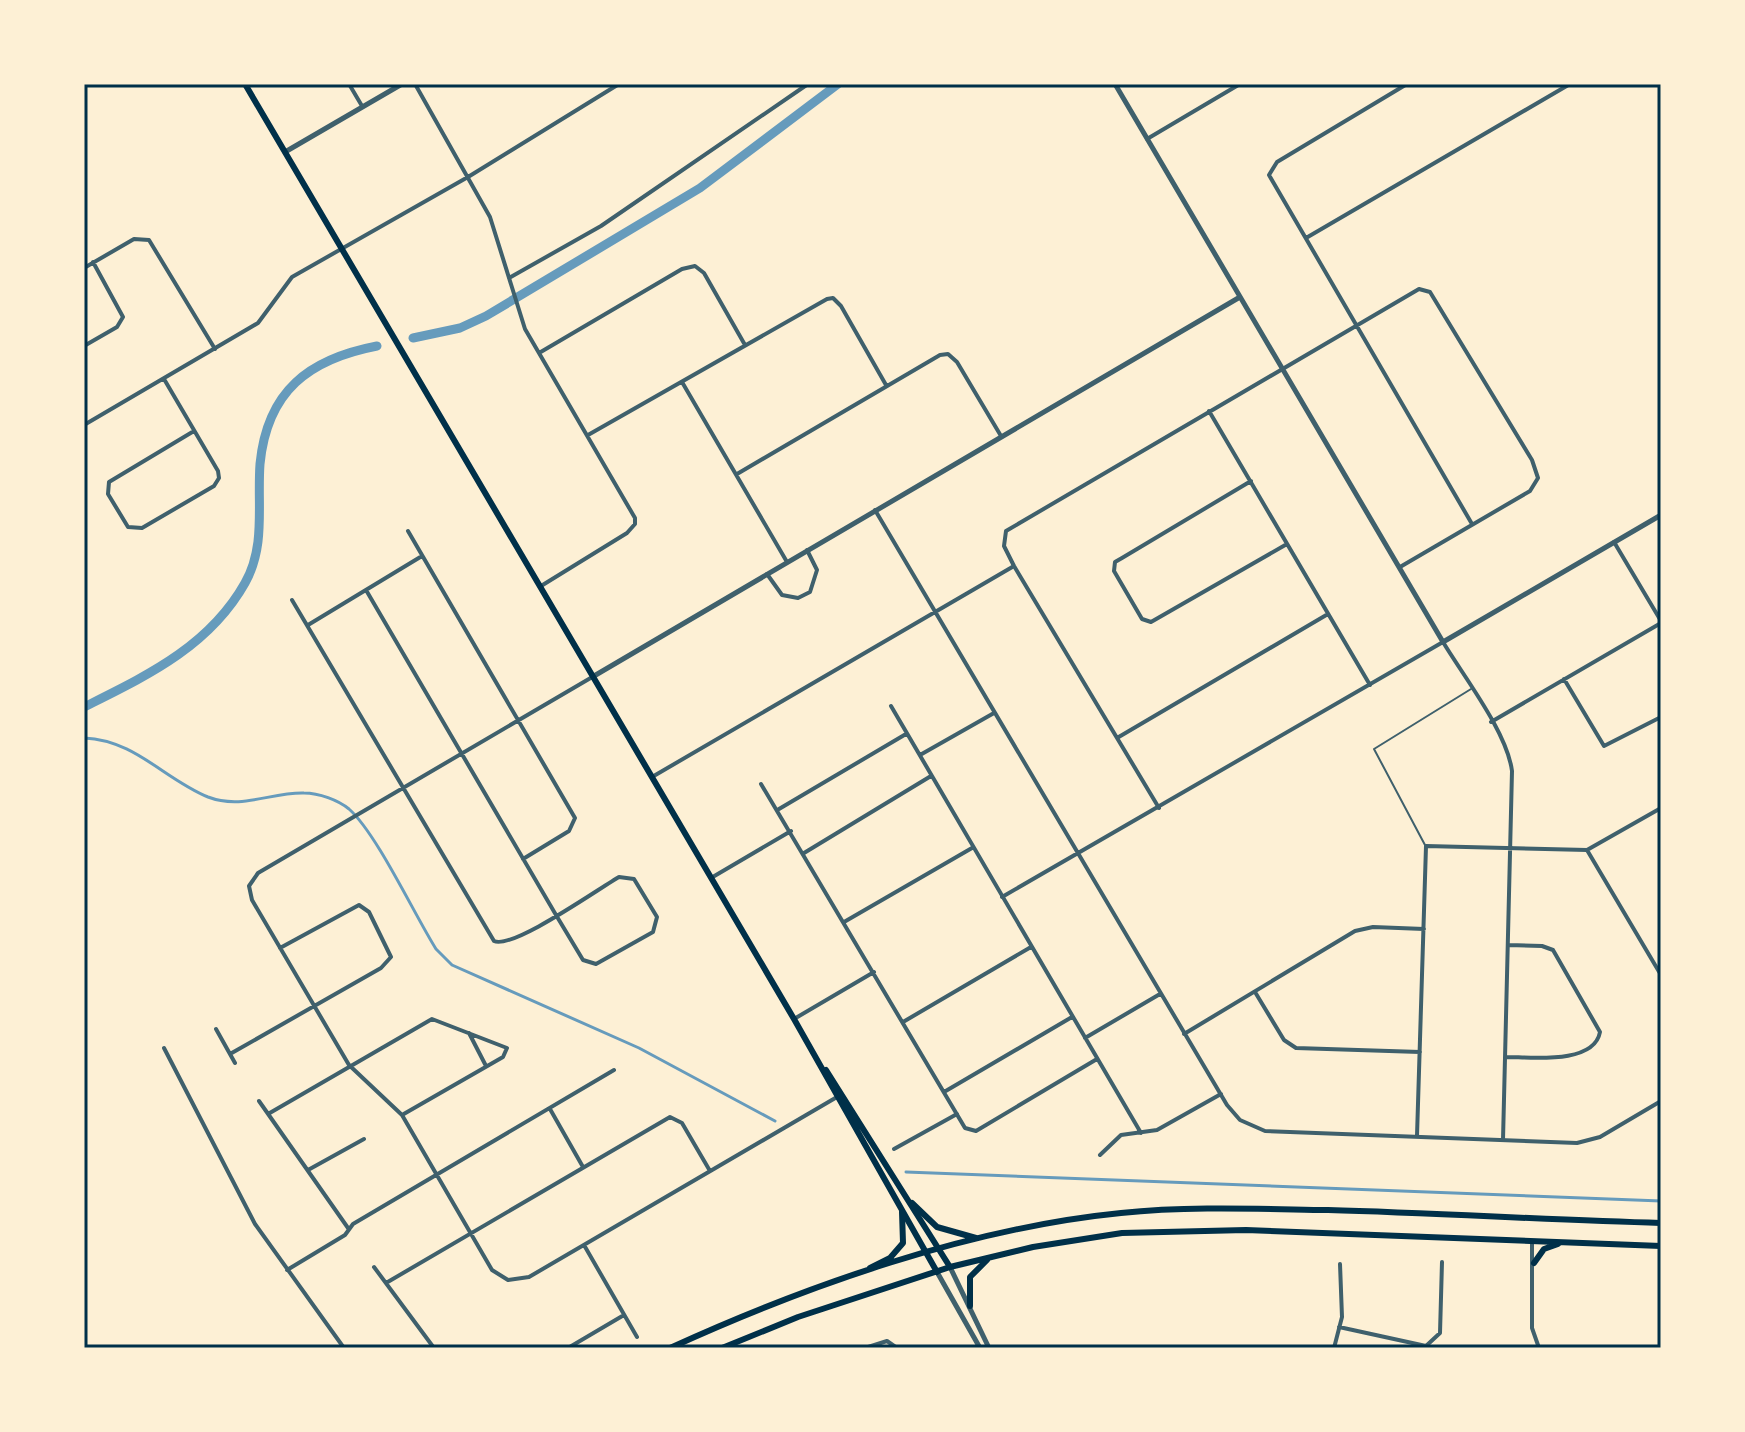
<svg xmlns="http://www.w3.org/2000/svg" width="1745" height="1432" viewBox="0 0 1745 1432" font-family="'Titillium Web',sans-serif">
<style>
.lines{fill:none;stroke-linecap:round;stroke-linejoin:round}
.stream{stroke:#669bbc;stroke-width:3}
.canal{stroke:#669bbc;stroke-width:9}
.service{stroke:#3f606c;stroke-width:2}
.minor{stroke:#3f606c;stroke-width:4}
.tertiary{stroke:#3f606c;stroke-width:5}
.secondary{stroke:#003049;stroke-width:6}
.primary{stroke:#003049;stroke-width:6}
.neatline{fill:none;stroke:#003049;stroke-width:3}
</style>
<rect width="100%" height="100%" fill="#fdf0d5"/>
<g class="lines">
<!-- stream -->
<path class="stream" d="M84,738C135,740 164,779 208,797C242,810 271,792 304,793C319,793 338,800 349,809C377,834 414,914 436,949L452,965L639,1048L775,1121
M906,1172L1661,1201"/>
<!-- canal -->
<path class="canal" d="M413,338L460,328L486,316L700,188L838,84
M84,707C146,676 209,647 245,583C266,546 257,505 260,464C267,391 309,359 377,346"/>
<!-- service -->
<path class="service" d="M1425,845L1374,749L1471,689"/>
<!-- minor -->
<path class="minor" d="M349,84L362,106
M415,84L490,217L525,329L635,518V524L627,533L541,586
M1407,84L1277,162L1269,175L1472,524
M1147,139L1240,84
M1306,238L1570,84
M84,268L134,239L149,240L215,349
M509,278L601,226L808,84
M84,346L117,327L123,317L93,262
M539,353L682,269L695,266L704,273L745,345
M164,379L218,471L219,478L214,486L142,528L128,527L108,494L109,482L194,431
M682,382L787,562
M1209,411L1370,685
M84,425L258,323L292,277L468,177L619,84
M588,435L827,299L833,298L841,306L886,385
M737,474L940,355L948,354L957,362L1001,436
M1251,481L1122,558L1115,562L1114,571L1142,619L1151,622L1287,544
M875,510L1227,1105L1240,1120L1265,1131L1577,1143L1600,1137L1661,1101
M408,531L575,818L569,831L523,859
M1614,542L1661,621
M767,574L782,595L798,598L810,592L817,570L807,550
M292,600L494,941C512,950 598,889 619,877L634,879L657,917L653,932L596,964L583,960L556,915L366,590
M308,625L422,556
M594,676L258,873L249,886L252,900L349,1065L402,1115L492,1270L508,1280L529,1277L837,1097
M1564,679L1604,746L1661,717
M891,706L1141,1133
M1491,722L1661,623
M1117,738L1328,614
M920,755L994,713
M652,777L1014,566
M761,784L965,1128L976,1131L1097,1059
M1159,808L1014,566L1004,546L1006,531L1419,289L1430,292L1532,460L1538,478L1530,491L1400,567
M779,809L906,734
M1587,850L1661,975
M804,853L931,776
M711,878L791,831
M1002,897L1443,642C1464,677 1507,732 1512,771L1503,1140
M844,922L972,848
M1255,992L1284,1040L1296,1048L1420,1052
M794,1019L874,972
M903,1022L1031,947
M216,1029L235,1063
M469,1033L486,1066
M1184,1034L1355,931L1373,927L1424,929
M1085,1038L1160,994
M164,1048L255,1224L344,1348
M230,1054L381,968L391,957L369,912L359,905L280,948
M1506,1057C1530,1057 1594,1065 1600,1032L1553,950L1542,946L1508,945
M944,1092L1072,1017
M259,1101L348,1228
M550,1109L583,1167
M268,1114L432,1019L507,1048L503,1057L402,1115
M1417,1136L1426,846L1587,850L1661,808
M894,1149L957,1114
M1100,1155L1121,1135L1157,1130L1221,1094
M308,1170L364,1139
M1532,1241V1328L1539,1348
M584,1245L637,1337
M374,1267L434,1348
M287,1270L345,1235L353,1224L614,1070
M386,1283L670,1117L682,1123L710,1171
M1339,1327L1426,1346L1440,1333L1442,1262
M568,1348L624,1315
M865,1348L887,1341L897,1348
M1334,1348L1342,1317L1340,1264
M1573,1348H1589"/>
<!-- tertiary -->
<path class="tertiary" d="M1115,84L1443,642L1661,515
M285,152L402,84
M594,676L1240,297
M950,1267L989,1348
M937,1272L980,1348"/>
<!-- secondary -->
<path class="secondary" d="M245,84L794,1019L937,1272
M826,1070L950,1267"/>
<!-- primary -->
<path class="primary" d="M912,1203L937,1227L976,1238
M1534,1263L1544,1249L1558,1244
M870,1268L890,1258L903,1243L902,1212
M970,1306V1277L987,1260
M670,1348C808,1285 970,1228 1121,1213C1190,1206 1259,1209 1328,1210C1439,1213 1550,1220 1661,1223
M722,1348L798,1317L950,1267L1033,1247L1122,1233L1246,1230L1661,1246"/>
</g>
<!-- border -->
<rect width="1745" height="1432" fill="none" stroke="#fdf0d5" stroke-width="172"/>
<rect x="86" y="86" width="1573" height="1260" class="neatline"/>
</svg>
